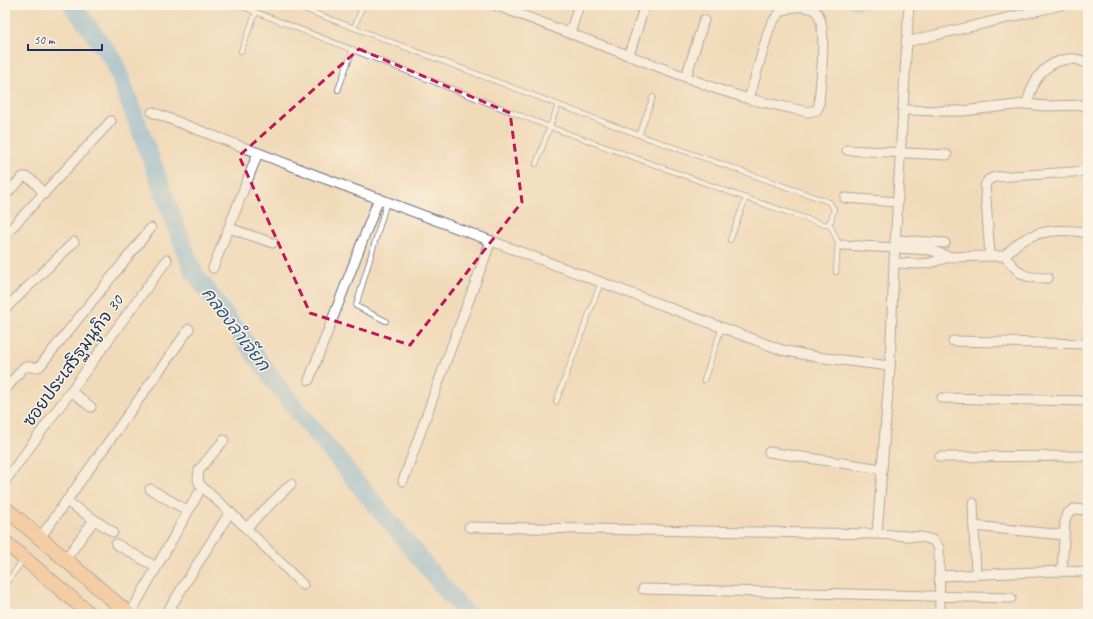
<svg xmlns="http://www.w3.org/2000/svg" width="1093" height="619" font-family="Caveat,'Playpen Sans Thai',sans-serif">
	<style>
		.lines { fill: none; stroke-linecap: round; stroke-linejoin: round }
		.canal { stroke: #6eb4e5; stroke-width: 10 }
		.river { stroke: #6eb4e5; stroke-width: 18 }
		.lane-casing { stroke: #666b7e; stroke-width: 6 }
		.street-casing { stroke: #666b7e; stroke-width: 11 }
		.primary-casing { stroke: #666b7e; stroke-width: 16 }
		.lane { stroke: #fff; stroke-width: 4.5 }
		.street { stroke: #fff; stroke-width: 9 }
		.primary { stroke: #fabc8b; stroke-width: 14 }
		.marked { fill: none; stroke: #c2185b; stroke-width: 3; stroke-dasharray: 8 5; stroke-linejoin: round }
		.labels { text-anchor: middle; dominant-baseline: central; stroke-width: 3; stroke-linejoin: round; paint-order: stroke }
		.street-label { font-size: 17px; fill: #1b2f5e; stroke: #fcf5e5 }
		.water-label { font-size: 18px; font-style: italic; fill: #345786; stroke: #fcf5e5 }
	</style>
	<rect width="100%" height="100%" fill="#fcf5e5"/>
	<filter id="ink" filterUnits="userSpaceOnUse"><feTurbulence type="fractalNoise" baseFrequency=".025" numOctaves="2"/><feDisplacementMap in="SourceGraphic" scale="8" xChannelSelector="R" yChannelSelector="G"/><feConvolveMatrix kernelMatrix="1 2 1 2 8 2 1 2 1" color-interpolation-filters="sRGB"/></filter>
	<filter id="wash" filterUnits="userSpaceOnUse"><feTurbulence type="fractalNoise" baseFrequency=".012" numOctaves="4" result="noise"/><feDisplacementMap in="SourceGraphic" scale="16" xChannelSelector="R" yChannelSelector="G"/><feGaussianBlur stdDeviation="0.9" result="paint"/><feColorMatrix in="noise" values="0 0 0 0 0 0 0 0 0 0 0 0 0 0 0 0 0 1.4 0 .05"/><feComposite in="paint" operator="in"/></filter>
	<g filter="url(#wash)">
		<rect width="100%" height="100%" fill="#f1daba"/>
		<g class="lines">
			<path class="canal" d="M856 5H858"/>
			<path class="river" d="M72 5 114 61 193 271 288 399 466 614"/>
		</g>
	</g>
	<g filter="url(#ink)">
		<g class="lines">
			<g class="lane-casing">
				<g id="lane">
					<path d="M238 5 550 127 746 198 825 225 831 221 834 209 829 202 639 135 293 5"/>
					<path d="M354 28 363 5"/>
					<path d="M241 51 256 12"/>
					<path d="M338 90 353 49"/>
					<path d="M639 135 653 97"/>
					<path d="M536 164 558 105"/>
					<path d="M829 223 838 242 836 272"/>
					<path d="M730 240 746 198"/>
					<path d="M386 321 356 306 387 201"/>
					<path d="M704 380 722 327"/>
					<path d="M556 402 601 282"/>
					<path d="M5 585 23 560"/>
				</g>
			</g>
			<g class="street-casing">
				<g id="street">
					<path d="M495 5 720 90 749 99 808 112 817 110 819 105C820 85 827 33 819 16 818 13 816 11 813 9 803 5 789 6 780 13 775 17 772 23 769 29L749 99"/>
					<path d="M570 33 579 5"/>
					<path d="M906 42 1061 5"/>
					<path d="M629 55 645 5"/>
					<path d="M686 77 704 20"/>
					<path d="M1026 104C1030 95 1032 85 1038 77 1048 62 1073 52 1088 65"/>
					<path d="M903 110 945 111H962L1026 104 1045 106 1085 105"/>
					<path d="M152 112 318 176 782 350 817 357 890 366"/>
					<path d="M847 150 947 155"/>
					<path d="M5 195 23 177C32 176 38 187 44 194"/>
					<path d="M845 198 897 202"/>
					<path d="M229 228 273 243"/>
					<path d="M5 235 111 121"/>
					<path d="M895 240 945 243"/>
					<path d="M842 245 931 250 949 257"/>
					<path d="M1004 256C1009 252 1014 246 1020 242 1040 229 1066 229 1088 233"/>
					<path d="M894 263 920 264 930 263 949 257 990 256"/>
					<path d="M213 268 258 153"/>
					<path d="M1048 278C1021 278 1021 275 1004 256H990L985 186C987 180 989 179 995 177L1088 171"/>
					<path d="M5 309 74 242"/>
					<path d="M953 341 1088 344"/>
					<path d="M309 380 379 198"/>
					<path d="M5 390 23 368C28 364 34 370 40 366L151 228"/>
					<path d="M71 391 91 407"/>
					<path d="M942 398 1088 401"/>
					<path d="M224 440 199 470 198 479 200 485 230 512 303 585"/>
					<path d="M769 452 882 469"/>
					<path d="M940 457 1088 456"/>
					<path d="M5 481 167 260"/>
					<path d="M403 481 445 364 491 241"/>
					<path d="M150 489 188 511"/>
					<path d="M66 501 113 532"/>
					<path d="M973 503 976 575"/>
					<path d="M974 526 1064 535"/>
					<path d="M469 527 877 534 921 537 933 540 939 548 940 614"/>
					<path d="M246 528 291 484"/>
					<path d="M877 534 890 366 894 263 909 5"/>
					<path d="M40 538 189 329"/>
					<path d="M116 544 156 567"/>
					<path d="M65 560 94 520"/>
					<path d="M1062 571 1065 521 1067 514 1074 509 1088 510"/>
					<path d="M939 576 1062 571 1088 572"/>
					<path d="M643 589 1011 598"/>
					<path d="M130 614 198 494"/>
					<path d="M166 614 230 512"/>
				</g>
			</g>
			<g class="primary-casing">
				<g id="primary">
					<path d="M5 508 129 614"/>
					<path d="M5 542 90 614"/>
				</g>
			</g>
			<use href="#lane" class="lane"/>
			<use href="#street" class="street"/>
			<use href="#primary" class="primary"/>
		</g>
	</g>
	<path d="M0 0H1093V619H0ZM359 49 510 113 522 202 410 345 310 313 239 156Z" fill="#f1daba" fill-opacity=".55" fill-rule="evenodd"/>
	<path class="marked" d="M359 49 510 113 522 202 410 345 310 313 239 156Z"/>
	<g class="labels">
		<g class="street-label">
			<text transform="translate(73 361) rotate(-54)">ซอยประเสริฐมนูกิจ 30</text>
		</g>
		<g class="water-label">
			<text transform="translate(236 329) rotate(53)">คลองลำเจียก</text>
		</g>
	</g>
	<rect width="1093" height="619" fill="none" stroke="#fcf5e5" stroke-width="20"/>
	<path d="M28 44v6h74v-6" fill="none" stroke="#1b2f5e" stroke-width="2"/>
	<text x="34" y="44" font-size="12" fill="#1b2f5e" stroke="#fcf5e5" stroke-width="3" paint-order="stroke">50 m</text>
</svg>
